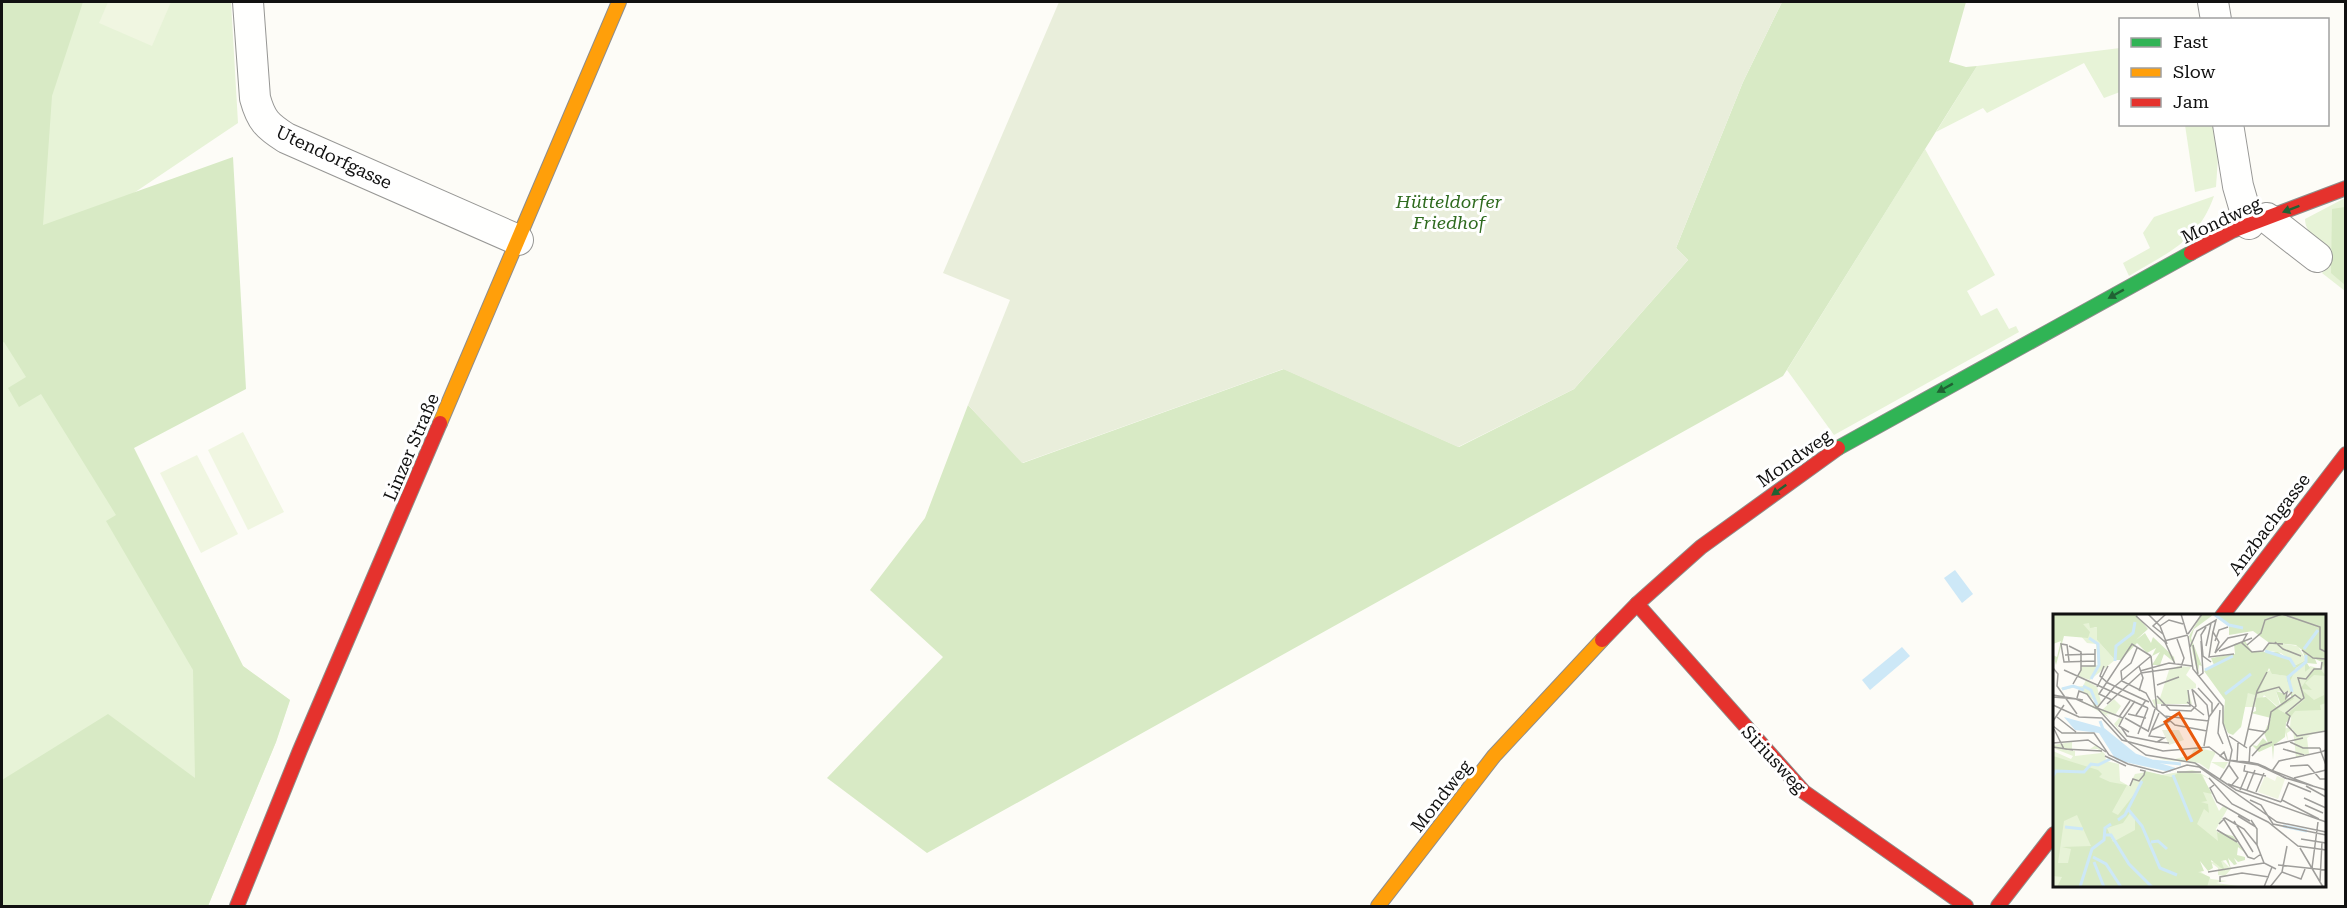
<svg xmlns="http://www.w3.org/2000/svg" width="2347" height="908" font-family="'Roboto Serif',serif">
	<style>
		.green { fill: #e7f3d7 }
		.forest { fill: #d8eac5 }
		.cemetery { fill: #e9eedb }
		.pitch { fill: #f0f6e1 }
		.water { fill: #cde8f7 }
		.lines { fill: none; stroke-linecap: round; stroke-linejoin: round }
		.street-casing { stroke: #979795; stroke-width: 32 }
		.fast-casing { stroke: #8e8d8b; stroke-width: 16 }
		.slow-casing { stroke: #8e8d8b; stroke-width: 16 }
		.jam-casing { stroke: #8e8d8b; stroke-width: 16 }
		.street { stroke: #fffffe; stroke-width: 30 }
		.fast { stroke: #30b455; stroke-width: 14 }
		.slow { stroke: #ff9f0a; stroke-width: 14 }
		.jam { stroke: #e5322d; stroke-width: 14 }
		.oneway { fill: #206233 }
		.labels { text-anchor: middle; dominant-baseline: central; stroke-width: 6; stroke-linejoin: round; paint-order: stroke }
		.street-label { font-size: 18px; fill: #111; stroke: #fff }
		.park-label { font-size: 18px; font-style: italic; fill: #2f6b1f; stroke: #fff }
		.inset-river { fill: none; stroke: #cde8f7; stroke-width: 3 }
		.inset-road { fill: none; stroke: #9f9e9b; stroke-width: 1.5 }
		.view { fill: #e8590c; fill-opacity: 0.15; stroke: #e8590c; stroke-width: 3 }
		.inset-edge { fill: none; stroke: #111; stroke-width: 3 }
	</style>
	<rect width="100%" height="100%" fill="#fdfcf7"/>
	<g class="green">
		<path d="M2 2H231L238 123 37 258 243 666 290 700 276 742 208 906H2Z"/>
		<path d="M2120 48V92L2104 98 2084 63 1987 113 1983 108 1936 132 1977 66Z"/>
		<path d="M2185 125H2215L2218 157 2216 187 2195 192Z"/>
		<path d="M1925 149 1995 275 1967 291 1981 316 1997 308 2009 329 2016 326 2019 332 1834 435 1787 370Z"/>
		<path d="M2214 196C2198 242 2168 252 2129 276L2123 263 2150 248 2143 233 2154 217Z"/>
		<path d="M2345 198V291L2322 273 2337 255C2325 245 2305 236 2305 219Z"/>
	</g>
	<g class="forest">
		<path d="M2 2H83L52 96 43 225 233 157 246 389 134 448 243 666 290 700 276 742 208 906H2V780L108 714 195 778 193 670 106 521 116 515 41 394 19 407 8 388 26 377 4 342 2 343Z"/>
		<path d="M1782 2H1966L1949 62 1966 67 1977 66 1783 376 927 853 827 778 943 657 870 590 925 518 968 405 1023 463 1284 369 1459 447 1574 389 1688 260 1676 248 1743 82Z"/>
		<path d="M2345 207V285L2331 273 2332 209Z"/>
	</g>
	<path class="cemetery" d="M1059 2H1782L1743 82 1676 248 1688 260 1574 389 1458 447 1283 369 1022 463 968 405 1010 300 943 273Z"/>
	<g class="pitch">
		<path d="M108 2H171L152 46 99 23Z"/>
		<path d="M243 432 284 512 248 530 208 450Z"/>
		<path d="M197 455 238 534 201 553 160 473Z"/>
	</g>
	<g class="water">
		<path d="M1955 570 1973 594 1962 603 1944 578Z"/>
		<path d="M1902 647 1910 656 1870 690 1862 680Z"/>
	</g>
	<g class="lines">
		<g class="street-casing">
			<g id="street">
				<path d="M248 2 255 98C261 120 267 126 286 138L518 240"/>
				<path d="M2213 2 2216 20"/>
				<path d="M2228 124 2238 186 2249 224"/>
				<path d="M2267 218 2317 257"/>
			</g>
		</g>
		<g class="fast-casing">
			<path id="fast" d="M1838 448 2191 253"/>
		</g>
		<g class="slow-casing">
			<g id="slow">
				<path d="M440 423 619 2"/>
				<path d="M1378 906 1494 756 1602 640"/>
			</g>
		</g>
		<g class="jam-casing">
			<g id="jam">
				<path d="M2191 253 2232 231 2346 188"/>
				<path d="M1637 604 1804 792 1966 906"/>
				<path d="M2222 616 2346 454"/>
				<path d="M1602 640 1637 604 1701 547 1838 448"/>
				<path d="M237 906 300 750 440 423"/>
				<path d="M1998 906 2054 834"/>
			</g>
		</g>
		<use href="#street" class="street"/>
		<use href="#fast" class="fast"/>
		<use href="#slow" class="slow"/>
		<use href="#jam" class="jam"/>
	</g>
	<defs><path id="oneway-solid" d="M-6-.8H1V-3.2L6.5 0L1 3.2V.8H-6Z" transform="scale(1.5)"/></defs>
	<g class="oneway">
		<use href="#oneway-solid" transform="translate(2291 209) rotate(159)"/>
		<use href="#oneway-solid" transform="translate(2116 294) rotate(151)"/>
		<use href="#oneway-solid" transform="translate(1945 388) rotate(151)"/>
		<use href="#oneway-solid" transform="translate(1779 490) rotate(144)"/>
	</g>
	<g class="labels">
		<g class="street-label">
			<text transform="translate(334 157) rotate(25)">Utendorfgasse</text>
			<text transform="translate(2221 220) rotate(-25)">Mondweg</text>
			<text transform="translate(411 447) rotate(-67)">Linzer Straße</text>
			<text transform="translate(1794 458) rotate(-35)">Mondweg</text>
			<text transform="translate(2269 524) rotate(-53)">Anzbachgasse</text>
			<text transform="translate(1774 759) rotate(47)">Siriusweg</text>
			<text transform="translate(1441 796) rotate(-52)">Mondweg</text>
		</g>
		<g class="park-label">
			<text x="1449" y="201">Hütteldorfer<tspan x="1449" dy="21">Friedhof</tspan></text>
		</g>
	</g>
	<g transform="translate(2053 614)">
		<rect width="273" height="273" fill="#fdfcf7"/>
		<path d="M65 0 40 14 44 13V26L62 46 37 66 25 62 29 53 45 51 43 30 34 29 26 20 34 23 36 18 28 9ZM217 28 245 32 253 46 243 51 228 39 212 36ZM273 48V116L251 123 257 122 254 124 256 140 236 145 243 143 240 115 234 119 235 127 232 118 225 120 226 116 237 113 238 102 225 95 241 85 236 62 252 49V58L257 52 268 55ZM125 52 138 53 133 61 143 70V74L135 76 139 90H103V95L99 86 107 84 116 56ZM206 52 215 57 219 55V60L235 62 238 79 223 77 227 91 224 92 211 81 204 93H191L188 113 186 114 191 89ZM33 66 44 73 48 88 44 93 49 96 61 85 68 92 62 101 53 100 61 110 66 104 70 105 64 112 73 124 55 103 27 86 40 92 42 87 23 73 11 76 7 74 30 72ZM19 128V135L14 136 22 137V142L48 139 45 135H37L43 131 52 140 53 147 66 150 67 167 76 172 82 160 94 158 108 161 139 156 146 158 158 166 150 162 166 197 170 192 175 194 163 215 166 221 173 222 151 245 143 248 148 258 158 265 174 267 163 269 185 272 0 273V137L18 145 20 142 0 134V131ZM142 133 163 138 158 148H175L171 155 158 148 156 156 146 149 112 146 102 143 118 146 138 141ZM160 236H168L173 243 169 246 178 255 172 262 165 261V254L157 248H164L156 242Z" fill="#e7f3d7"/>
		<path d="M0 0H86L84 2 95 15 83 26 92 19 98 29 100 23 121 43 122 49 111 40 107 51H99L107 38 99 42 103 34 94 39 84 29 68 46H62L44 26V13L37 14 36 9 30 10 37 18 35 24 11 22 3 51 0 41 4 43 8 27 0 30ZM143 0H273V49L268 56 273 62 261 61 252 69 259 76 248 75 261 86 271 81 270 73 273 89 267 91 268 96 242 97 233 109 232 123 221 131 220 146 219 132 206 138 199 131 204 132 210 124 215 129 211 119 218 104 198 99 203 97 202 81 195 79 188 113 180 121 175 119 170 109 172 86 151 57 161 51 158 44 182 40 181 30 192 27 199 38H225L243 51 253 46 249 36 243 31 215 28 200 17 176 21V12L160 1 141 15 138 24 149 52 146 51 145 61 136 22 148 2ZM262 45 269 48 268 55H261L248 74 252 85 234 100 225 95 241 85 237 70 238 83 233 85V80L223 77 228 91 224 93 213 83 203 84 216 54 219 60 234 62V67L236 70 243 54 252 49V58L257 54 254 49 264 50ZM0 142 45 156 49 160 46 163 57 168 74 171 59 198 65 201 87 173 92 157 118 163 127 158 148 160 159 180 150 178 154 187 148 188 155 190 156 199 151 195 144 210 165 227 164 218 180 222 191 238 185 233 184 241 192 243V246L185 248 181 244 184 250 181 251 175 244 178 255 173 246 168 247 172 257 158 246 160 254 155 257 147 247 151 257 145 258 157 263 154 273H4L9 263 0 262ZM77 199 82 202V216L60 228 54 214 70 209ZM24 201 38 232 9 233 18 235 15 249H5L11 207Z" fill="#d8eac5" fill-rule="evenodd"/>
		<path d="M109 116H126L131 126 116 131Z" fill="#e9eedb"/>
		<path d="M212 162 222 167 224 162 232 165 225 185 205 178Z" fill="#f0f6e1"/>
		<path d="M11 103 47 113 84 142 123 154 117 158 63 146 46 119 22 116Z" fill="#cde8f7"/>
		<path class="inset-river" d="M161 0 176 11 190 14M36 24 45 30 46 51 38 65M251 35 265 16M212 37 237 45 242 53M62 47 63 32 80 19 82 8M152 56 180 42M30 72 38 76 44 91M9 75 20 72 31 76M239 78 235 63 253 48V41M172 80 198 60M47 107 50 115 82 141 99 147 128 150M120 161 139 208M0 162 3 157 31 158 38 150 45 151 57 145M74 194 89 212 107 254 124 261M65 206 72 201 89 167M230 212 254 217M12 213 30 215M53 221H58L76 250 99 273M98 228 105 227 114 235M40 243 53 250 68 273M41 248 51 273M27 273 39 235 51 226 52 214 58 210"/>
		<path class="inset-road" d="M95 0 107 12 114 30M128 0 134 20M83 2 112 28 122 50M107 12 116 6 130 10M153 13 148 21 150 42 158 48M160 17 156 43 181 40M110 20 100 12 113 0M135 20 149 0M135 22 140 55 170 92V109L179 136 176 151 167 165M124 25 131 44 128 53M111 27 135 21M162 27 166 16 175 13M222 28 230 35 248 42M140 31 145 60M194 31 208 19 212 6 229 0 267 13V35L273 38M16 32 28 38V56L20 70M153 32 158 9M137 33 144 17 163 6 160 18 166 28 162 39 175 24 194 20 189 29 199 38 210 37 216 29 230 30M249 36 260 44 273 45M166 37 199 24M12 41 42 40M98 42 104 96M16 47 14 31 8 30 11 48 42 47M269 48 268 55H261L253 65 245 64 251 84 233 99 237 102 234 111 244 122 273 117M28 52H42V35M51 52 47 62 55 69 96 88M86 52 90 64 86 77M0 54 5 60 4 72 24 100M11 56 95 94M87 57 116 49 139 52M88 59 129 53M146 62 150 59 148 27M69 67 93 79 100 92 122 111 154 117M69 67 68 57 78 49 84 34M104 71 126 63M44 73 55 52M145 74 159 89V99M140 76 154 91 156 104M204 79 226 73 231 80 234 78 233 84 239 78M0 81 30 86M104 82 117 96 138 97 143 92 139 75M0 83 23 85 45 95 75 128 93 141 142 149 183 176 273 208M24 84 26 77 34 80 44 94 70 104M59 86 46 80 79 30 98 42M134 88 151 101M54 90 88 59M0 91 26 103 49 104 69 126 110 137 156 133 173 146 205 151 260 172M108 91 137 92 135 76M44 94 61 73 98 42M167 96 165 119 170 130M106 99 96 122 111 124 104 128 116 129M75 100 93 104M83 101 93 86M111 102 156 107M4 103 23 118M66 103 77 87M70 104 82 87M70 104 66 112 76 118M72 104 95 117M0 107 11 91M0 112 9 119H41L56 141 75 150 110 159 134 151 146 153 224 208 273 218M68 113 74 122 104 128M1 115 11 135 49 137M195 115 213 118M99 116 117 107M95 118 102 95M85 120 95 94M176 122 194 134M237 128 250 134H267M0 129 35 126 53 138M221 131 250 124M151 132 156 103 166 89M0 133 20 136M191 133 204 77 214 58M230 135 251 141M273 136 268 138 273 151M171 138 174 146 195 148 205 150 212 153 232 164 253 170 273 176 233 164 205 151 173 146 167 142ZM52 142 73 152M199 142 208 132 219 128M184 148 185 129M196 150 197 133 215 115 218 98 242 81 249 86M176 151 185 164 178 172M192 151 191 157 213 162M255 151 267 165H273M237 152 255 151M219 157 226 147 268 138 267 134M124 158H148M156 164 179 190 215 208 245 232 273 236M241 164 273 156M236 169 258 178M175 170 228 188M161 171 157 174 164 188 197 207M77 172 80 165 86 167 91 161 92 157 87 156M253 172 273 183M187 176 195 157M194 176 202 156M203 178 211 159M251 184 273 194M197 186 208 191 220 210 273 221M229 186 266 205M228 188 236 168M252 191 270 199M185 202 203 213M170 204 195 243 201 245 208 240M198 206 204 215V231M181 207 200 238M166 210 172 204 191 215 204 231 211 249 223 255M164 216 184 228M248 225 273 229M247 234 270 273M225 251 273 256M259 254 265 208M155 258 211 249M229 258 248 265 252 255M267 267 269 228M167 268V263L189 259 216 263M211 273 219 253M217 273 229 258 234 232"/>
		<path class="view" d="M126 99 148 136 134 145 112 108Z"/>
		<rect width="273" height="273" class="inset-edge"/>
	</g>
	<rect width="2347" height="908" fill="none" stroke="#111111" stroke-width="6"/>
	<rect x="2119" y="18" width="210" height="108" fill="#ffffff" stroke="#a0a0a0" stroke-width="1.5"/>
	<rect x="2131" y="38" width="30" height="9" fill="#30b455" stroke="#a0a0a0" stroke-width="1.5"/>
	<text x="2173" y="48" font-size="18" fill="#111111">Fast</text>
	<rect x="2131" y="68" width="30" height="9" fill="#ff9f0a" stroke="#a0a0a0" stroke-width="1.5"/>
	<text x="2173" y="78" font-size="18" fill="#111111">Slow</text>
	<rect x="2131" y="98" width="30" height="9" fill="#e5322d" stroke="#a0a0a0" stroke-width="1.5"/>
	<text x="2173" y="108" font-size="18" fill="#111111">Jam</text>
</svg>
